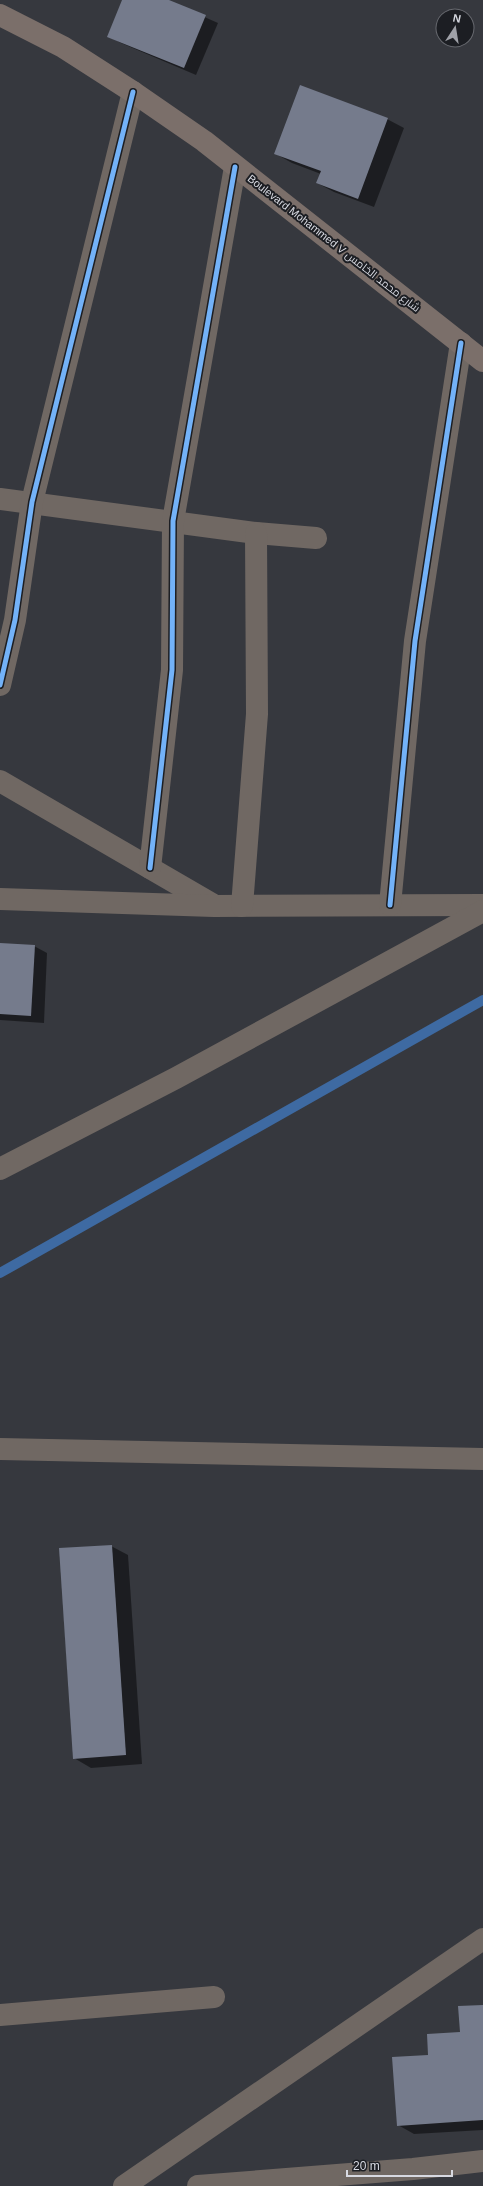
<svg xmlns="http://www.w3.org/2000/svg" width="483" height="2186" font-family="Arial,Cairo,sans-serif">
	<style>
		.shadow { fill: #0007 }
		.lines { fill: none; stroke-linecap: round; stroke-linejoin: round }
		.stream { stroke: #3e6aa2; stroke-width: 10 }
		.building { fill: #757b8c }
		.minor { stroke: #706863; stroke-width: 22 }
		.major { stroke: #7b6f6a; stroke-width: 22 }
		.cycleway-casing { stroke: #1c1e23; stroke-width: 8 }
		.cycleway { stroke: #73b2f8; stroke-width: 5 }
		.labels { text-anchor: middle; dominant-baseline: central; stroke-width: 4; stroke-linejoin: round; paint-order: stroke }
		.street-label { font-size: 11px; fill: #d7d9e1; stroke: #1c1e23 }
	</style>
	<rect width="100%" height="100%" fill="#36383e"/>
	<g class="shadow">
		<path d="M123 0H166L218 23 196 75 121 43 108 36Z"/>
		<path d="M387 119 404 128 374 207 334 192 317 183 321 174 292 163 276 154Z"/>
		<path d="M0 944 34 946 47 953 44 1023 0 1020Z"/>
		<path d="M111 1546 128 1555 142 1764 91 1768 74 1758Z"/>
		<path d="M483 2006V2130L414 2134 398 2125 429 2056 461 2033Z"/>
	</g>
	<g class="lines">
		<path class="stream" d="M0 1273 483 1000"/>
	</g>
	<g class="building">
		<path d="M122 0H169L206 15 184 68 107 37Z"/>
		<path d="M300 85 388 118 358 199 316 183 321 171 274 154Z"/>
		<path d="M0 943 35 945 31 1016 0 1014Z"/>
		<path d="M112 1545 126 1755 73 1759 59 1548Z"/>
		<path d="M483 2005V2120L397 2126 392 2057 428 2055 427 2034 460 2032 458 2006Z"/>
	</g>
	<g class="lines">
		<g class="minor">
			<path d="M0 499 256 533 316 538"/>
			<path d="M0 685 15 620 32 502 133 92"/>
			<path d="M0 781 212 904"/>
			<path d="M150 868 172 670 173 521 235 167"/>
			<path d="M0 899 214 906 483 905"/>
			<path d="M390 905 415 641 461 343"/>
			<path d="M242 906 257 714 256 533"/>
			<path d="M0 1169 176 1078 483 911"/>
			<path d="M0 1449 483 1459"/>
			<path d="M0 2015 214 1997"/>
			<path d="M124 2186 483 1939"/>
			<path d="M198 2186 413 2169 483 2161"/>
		</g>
		<path class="major" d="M0 15 63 47 133 92 204 141 483 361"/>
		<g class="cycleway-casing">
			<g id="cycleway">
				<path d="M0 685 15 620 32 502 133 92"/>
				<path d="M150 868 172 670 173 521 235 167"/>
				<path d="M390 905 415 641 461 343"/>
			</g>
		</g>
		<use href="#cycleway" class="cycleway"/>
	</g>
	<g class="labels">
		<g class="street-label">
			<text transform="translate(334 243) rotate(38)">Boulevard Mohammed V شارع محمد الخامس</text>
		</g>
	</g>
	<g transform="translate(455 28) rotate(12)"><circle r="19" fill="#1c1e23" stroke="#67696f"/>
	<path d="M0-3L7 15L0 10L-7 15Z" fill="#9fa1a8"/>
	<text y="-6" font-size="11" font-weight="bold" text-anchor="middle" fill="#d7d9e1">N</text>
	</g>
	<path d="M347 2170v6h105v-6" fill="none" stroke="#d7d9e1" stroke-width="2"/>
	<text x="353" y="2170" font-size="12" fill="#d7d9e1" stroke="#1c1e23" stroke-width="3" paint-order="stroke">20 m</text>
</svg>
